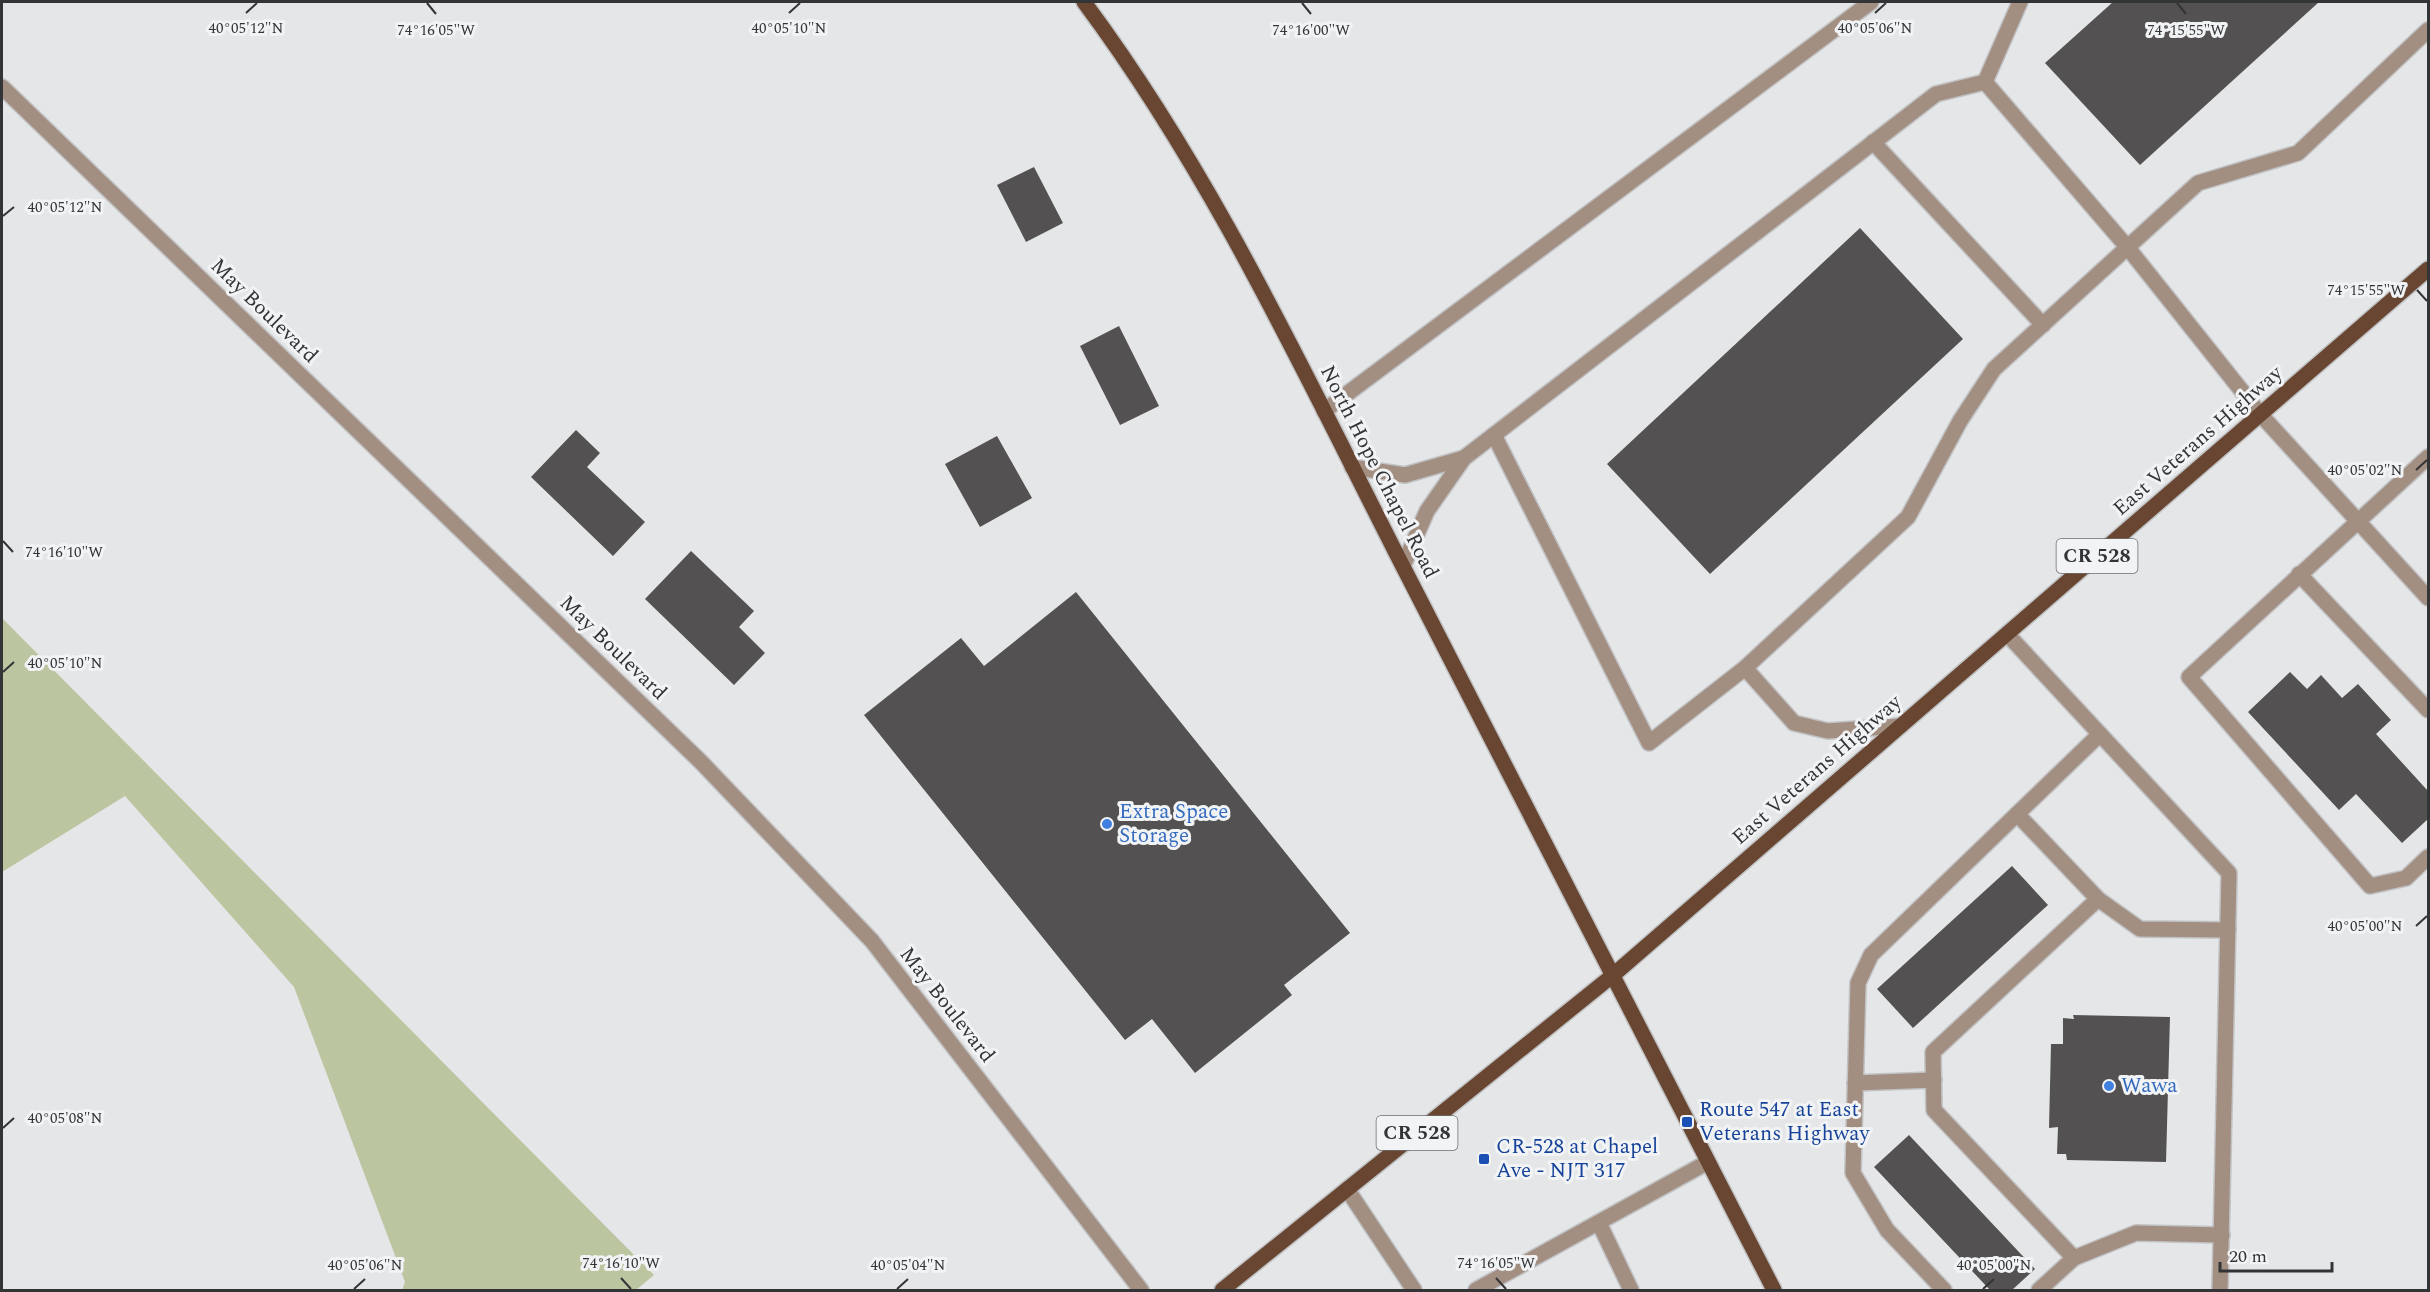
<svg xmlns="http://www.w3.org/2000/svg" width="2430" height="1292" font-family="Spectral,serif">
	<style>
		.green { fill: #bbc6a1 }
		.building { fill: #545152 }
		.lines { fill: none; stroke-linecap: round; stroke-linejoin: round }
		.minor-casing { stroke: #c1c2c4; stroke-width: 18 }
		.major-casing { stroke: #c1c2c4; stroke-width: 18 }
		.minor { stroke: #a38e82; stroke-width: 15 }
		.major { stroke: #694632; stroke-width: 15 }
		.ticks { fill: none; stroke: #333435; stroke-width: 2 }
		.shop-dot { fill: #3f7fe0; stroke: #f1f3f5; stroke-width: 2 }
		.transit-dot { fill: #1a4fb4; stroke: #f1f3f5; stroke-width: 2 }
		.labels { text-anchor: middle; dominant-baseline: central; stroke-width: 6; stroke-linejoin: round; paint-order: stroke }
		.shield { fill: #f1f3f5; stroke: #6c6d6f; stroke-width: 1.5 }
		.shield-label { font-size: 20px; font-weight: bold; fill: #333435 }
		.street-label { font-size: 21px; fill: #333435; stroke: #f1f3f5 }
		.shop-label { font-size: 21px; fill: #366cbe; stroke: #f1f3f5; text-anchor: start }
		.transit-label { font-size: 21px; fill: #164399; stroke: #f1f3f5; text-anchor: start }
		.ticks-label { font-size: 15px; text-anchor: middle; fill: #333435; stroke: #f1f3f5; stroke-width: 6; stroke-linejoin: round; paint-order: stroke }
	</style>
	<rect width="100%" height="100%" fill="#e4e6e8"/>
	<path class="green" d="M2 618 654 1275 636 1290H402L405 1282 294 987 125 796 2 872Z"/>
	<g class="building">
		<path d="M2113 2H2319L2140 165 2045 63Z"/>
		<path d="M1034 167 1063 223 1026 242 997 185Z"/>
		<path d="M1860 228 1963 339 1710 574 1607 464Z"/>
		<path d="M1119 326 1159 406 1120 425 1080 346Z"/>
		<path d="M576 430 600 453 587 467 645 522 613 556 531 477Z"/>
		<path d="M997 436 1032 498 980 527 945 464Z"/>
		<path d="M691 551 754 611 739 627 765 653 734 685 645 599Z"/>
		<path d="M1076 592 1350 933 1284 985 1292 995 1195 1073 1152 1019 1125 1040 864 715 961 638 984 666Z"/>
		<path d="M2290 672 2307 689 2321 675 2342 698 2358 684 2391 720 2376 734 2428 791V819L2402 843 2356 794 2339 810 2248 712Z"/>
		<path d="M2012 866 2048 905 1913 1028 1877 989Z"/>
		<path d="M2073 1015 2170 1017 2166 1162 2067 1160 2066 1154H2057L2058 1127 2049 1128 2051 1044H2063V1018L2074 1019Z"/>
		<path d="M1909 1135 2035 1269 2012 1290H1990L1874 1167Z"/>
	</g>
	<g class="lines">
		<g class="minor-casing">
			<g id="minor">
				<path d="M1985 82 2128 248 2261 415 2428 598"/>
				<path d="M1985 82 2020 2"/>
				<path d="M2 87 702 763 872 941 1141 1290"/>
				<path d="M1873 142 2043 325"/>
				<path d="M1324 411 1871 2"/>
				<path d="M1494 435 1649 743 1745 668 1908 517 1960 421 1994 369 2198 183 2298 153 2428 30"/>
				<path d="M2428 457 2189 677 2370 886 2406 878 2428 857"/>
				<path d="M1352 467 1405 475 1464 458"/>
				<path d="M1403 566 1427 511 1464 458 1936 94 1985 82"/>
				<path d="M2299 574 2428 710"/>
				<path d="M2007 634 2229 873 2220 1290"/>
				<path d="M1745 668 1794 723 1828 731 1900 726"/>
				<path d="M2017 814 2098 899 1933 1052 1934 1110 2074 1258 2039 1290"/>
				<path d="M2098 899 2140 929 2228 930"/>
				<path d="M1855 1083 1934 1080"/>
				<path d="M1347 1189 1414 1290"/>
				<path d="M1599 1223 1631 1290"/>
				<path d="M2074 1258 2136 1233 2222 1235"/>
				<path d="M1476 1290 1708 1162"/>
				<path d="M1944 1290 1887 1230 1853 1173 1858 983 1871 955 2100 734"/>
			</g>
		</g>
		<g class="major-casing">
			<g id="major">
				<path d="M1084 2C1210 171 1300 364 1395 551 1521 798 1647 1045 1774 1290"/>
				<path d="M1222 1290 1612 976 2428 269"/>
			</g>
		</g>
		<use href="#minor" class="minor"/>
		<use href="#major" class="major"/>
	</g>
	<path class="ticks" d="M427 3 436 14M1302 3 1311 14M2177 3 2186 14M246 13 257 3M789 13 800 3M1875 13 1886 3M3 216 14 207M2417 290 2427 301M2416 470 2427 460M3 541 13 552M3 672 14 662M2416 926 2427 916M3 1128 14 1118M621 1278 631 1289M1496 1278 1506 1289M354 1289 365 1279M897 1289 908 1279M1983 1289 1994 1279"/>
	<g class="shop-dot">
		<circle cx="1107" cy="824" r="6"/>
		<circle cx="2109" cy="1086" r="6"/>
	</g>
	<g class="transit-dot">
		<rect x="1681" y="1116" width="12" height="12" rx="3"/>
		<rect x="1478" y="1153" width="12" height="12" rx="3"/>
	</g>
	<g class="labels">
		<g class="shield">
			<rect x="2056.5" y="539" width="81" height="34" rx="4.5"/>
			<rect x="1376.5" y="1116" width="81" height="34" rx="4.5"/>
		</g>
		<g class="shield-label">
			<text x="2097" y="556">CR 528</text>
			<text x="1417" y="1133">CR 528</text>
		</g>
		<g class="street-label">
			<text transform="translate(264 311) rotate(44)">May Boulevard</text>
			<text transform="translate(2198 441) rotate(-41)">East Veterans Highway</text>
			<text transform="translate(1379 472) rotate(63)">North Hope Chapel Road</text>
			<text transform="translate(613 648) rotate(44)">May Boulevard</text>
			<text transform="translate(1817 770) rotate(-41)">East Veterans Highway</text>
			<text transform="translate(947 1005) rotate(52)">May Boulevard</text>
		</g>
		<g class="shop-label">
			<text x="1119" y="812">Extra Space<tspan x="1119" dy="24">Storage</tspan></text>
			<text x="2121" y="1086">Wawa</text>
		</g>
		<g class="transit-label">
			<text x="1699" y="1110">Route 547 at East<tspan x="1699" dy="24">Veterans Highway</tspan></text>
			<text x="1496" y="1147">CR-528 at Chapel<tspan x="1496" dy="24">Ave - NJT 317</tspan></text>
		</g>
	</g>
	<g class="ticks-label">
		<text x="246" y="33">40°05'12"N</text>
		<text x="789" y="33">40°05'10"N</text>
		<text x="1875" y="33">40°05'06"N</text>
		<text x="436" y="35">74°16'05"W</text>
		<text x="1311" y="35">74°16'00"W</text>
		<text x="2186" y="35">74°15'55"W</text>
		<text x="65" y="212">40°05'12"N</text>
		<text x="2366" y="295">74°15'55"W</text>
		<text x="2365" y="475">40°05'02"N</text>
		<text x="64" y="557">74°16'10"W</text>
		<text x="65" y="668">40°05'10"N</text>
		<text x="2365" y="931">40°05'00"N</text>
		<text x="65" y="1123">40°05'08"N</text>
		<text x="621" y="1268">74°16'10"W</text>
		<text x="1496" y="1268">74°16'05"W</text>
		<text x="365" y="1270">40°05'06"N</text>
		<text x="908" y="1270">40°05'04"N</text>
		<text x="1994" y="1270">40°05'00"N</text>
	</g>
	<rect width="2430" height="1292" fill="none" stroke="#333435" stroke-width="6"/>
	<path d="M2220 1262v9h112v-9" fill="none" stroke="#333435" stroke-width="3"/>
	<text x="2229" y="1262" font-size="18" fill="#333435" stroke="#f1f3f5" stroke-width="4.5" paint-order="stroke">20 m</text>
</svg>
